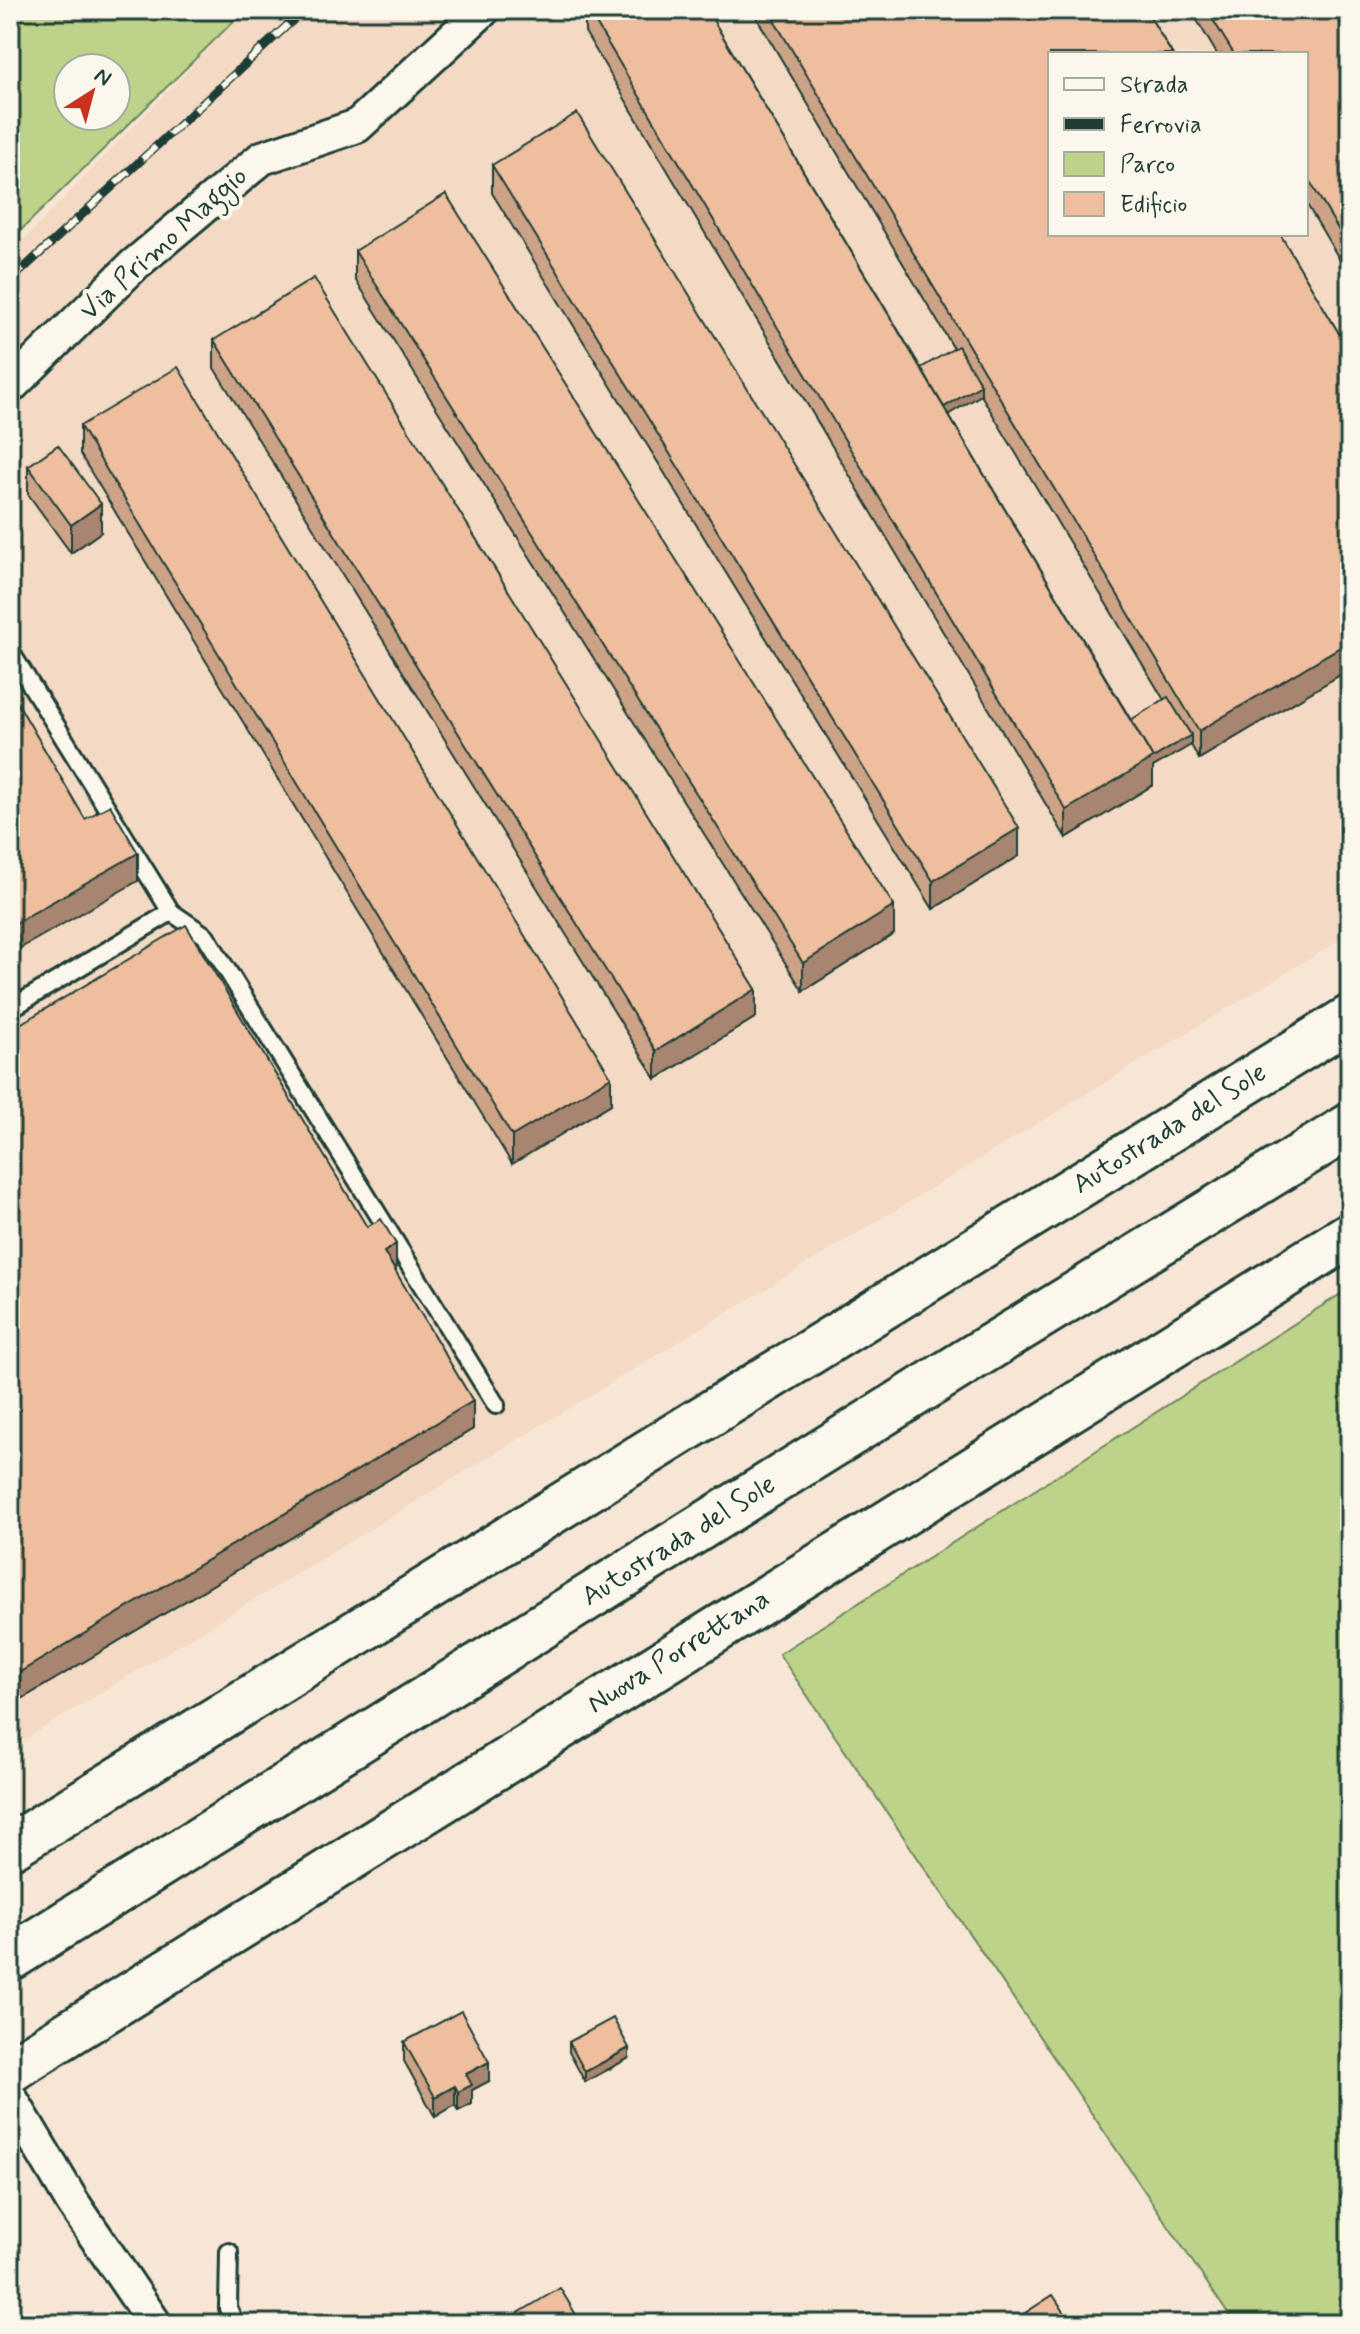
<svg xmlns="http://www.w3.org/2000/svg" width="1360" height="2334" font-family="Mynerve,sans-serif">
	<style>
		.built { fill: #f4dac4; fill-rule: evenodd }
		.green { fill: #bdd38a; stroke: #6e885f; stroke-width: 2; fill-rule: evenodd }
		.lines { fill: none; stroke-linecap: round; stroke-linejoin: round }
		.lane-casing { stroke: #1f3d34; stroke-width: 22 }
		.street-casing { stroke: #1f3d34; stroke-width: 38 }
		.highway-casing { stroke: #1f3d34; stroke-width: 50 }
		.lane { stroke: #fbf7ec; stroke-width: 16 }
		.street { stroke: #fbf7ec; stroke-width: 32 }
		.highway { stroke: #fbf7ec; stroke-width: 44 }
		.rail-casing { stroke: #1f3d34; stroke-width: 9 }
		.rail { stroke: #fbf7ec; stroke-width: 6; stroke-dasharray: 18; stroke-linecap: butt }
		.wall { fill: #cda388; stroke: #1f3d34; stroke-width: 2; fill-rule: evenodd }
		.shaded-wall { fill: #a7856f; stroke: #1f3d34; stroke-width: 2 }
		.building { fill: #eebe9e; stroke: #1f3d34; stroke-width: 2 }
		.labels { text-anchor: middle; dominant-baseline: central; stroke-width: 8; stroke-linejoin: round; paint-order: stroke }
		.street-label { font-size: 28px; fill: #1f3d34; stroke: #fbf7ec }
	</style>
	<rect width="100%" height="100%" fill="#f7e6d5"/>
	<filter id="ink" filterUnits="userSpaceOnUse"><feTurbulence type="fractalNoise" baseFrequency=".0125" numOctaves="2"/><feDisplacementMap in="SourceGraphic" scale="16" xChannelSelector="R" yChannelSelector="G"/><feConvolveMatrix kernelMatrix="1 2 1 2 8 2 1 2 1" color-interpolation-filters="sRGB"/></filter>
	<g filter="url(#ink)">
		<path class="built" d="M246 10H1350V934L10 1748V254ZM1050 54H1306V234H1050Z"/>
		<g class="green">
			<path d="M10 10H245L10 241ZM68 68H116V116H68Z"/>
			<path d="M1350 1288V2324H1235L779 1654Z"/>
		</g>
		<g class="lines">
			<g class="lane-casing">
				<g id="lane">
					<path d="M10 651 171 912 10 1009"/>
					<path d="M171 912 206 936 496 1405"/>
					<path d="M229 2252 228 2308 235 2324"/>
				</g>
			</g>
			<g class="street-casing">
				<g id="street">
					<path d="M10 387 134 265 262 158 357 126 483 10"/>
					<path d="M10 2097 73 2203 155 2324"/>
				</g>
			</g>
			<g class="highway-casing">
				<g id="highway">
					<path d="M10 1847 1350 1018"/>
					<path d="M10 1958 972 1358 1350 1126"/>
					<path d="M10 2070 1350 1235"/>
				</g>
			</g>
			<use href="#lane" class="lane"/>
			<use href="#street" class="street"/>
			<use href="#highway" class="highway"/>
			<g class="rail-casing">
				<path id="rail" d="M10 281 304 10"/>
			</g>
			<use href="#rail" class="rail"/>
		</g>
		<g class="wall">
			<path d="M585 10H707L921 368 954 349 752 10H1146L1350 352V669L1199 759 1191 745 1153 767V785L1066 838 585 32ZM981 395 1164 700 1131 720 948 414Z"/>
			<path d="M1191 10H1333L1350 39V277L1306 203V54H1217Z"/>
			<path d="M492 165 1019 856 933 909 492 193Z"/>
			<path d="M355 251 894 934 803 991 355 279Z"/>
			<path d="M214 340 756 1017 656 1079 214 368Z"/>
			<path d="M80 426 611 1104 512 1164 80 454Z"/>
			<path d="M28 466 101 532 71 553 28 494Z"/>
			<path d="M10 1030 367 1227 396 1272 473 1429 20 1700 10 1684Z"/>
			<path d="M404 2042 489 2081 472 2090V2104L458 2111 455 2105 435 2117 404 2061Z"/>
			<path d="M569 2042 629 2058 585 2082 569 2052Z"/>
		</g>
		<g class="shaded-wall">
			<path d="M981 385V395L936 422V412Z"/>
			<path d="M101 504V532L71 553V525Z"/>
			<path d="M1350 641V669L1199 759V731Z"/>
			<path d="M1191 735V745L1153 767V785L1066 838V810Z"/>
			<path d="M1019 828V856L933 909V881Z"/>
			<path d="M138 853V881L10 954V926Z"/>
			<path d="M894 906V934L803 991V963Z"/>
			<path d="M756 989V1017L656 1079V1051Z"/>
			<path d="M611 1077V1104L512 1164V1136Z"/>
			<path d="M396 1244V1272L384 1252Z"/>
			<path d="M473 1401V1429L20 1700V1672Z"/>
			<path d="M629 2048V2058L585 2082V2072Z"/>
			<path d="M489 2062V2081L472 2090V2104L458 2111V2092L466 2074Z"/>
			<path d="M455 2086V2105L435 2117V2097Z"/>
		</g>
		<g class="building">
			<path d="M588 10H707L1153 758 1066 810Z"/>
			<path d="M768 10H1146L1172 54H1050V234H1280L1350 352V641L1199 731Z"/>
			<path d="M1207 10H1333L1350 39V249L1306 175V54H1234Z"/>
			<path d="M577 113 1019 828 933 881 492 165Z"/>
			<path d="M446 194 894 906 803 963 355 251Z"/>
			<path d="M314 278 756 989 656 1051 214 340Z"/>
			<path d="M958 346 981 385 944 407 921 368Z"/>
			<path d="M178 367 611 1077 512 1136 80 426Z"/>
			<path d="M58 445 101 504 71 525 28 466Z"/>
			<path d="M10 690 85 819 110 805 138 853 10 926Z"/>
			<path d="M1168 697 1191 735 1153 758 1131 720Z"/>
			<path d="M186 925 367 1227 381 1219 396 1244 384 1252 473 1401 20 1672 10 1656V1030Z"/>
			<path d="M461 2011 489 2062 466 2074 472 2085 458 2092 455 2086 435 2097 404 2042Z"/>
			<path d="M613 2018 629 2048 585 2072 569 2042Z"/>
			<path d="M560 2288 581 2323 580 2324H500Z"/>
			<path d="M1053 2295 1072 2324H1008Z"/>
		</g>
	</g>
	<g class="labels">
		<g class="street-label">
			<text transform="translate(164 244) rotate(-42)">Via Primo Maggio</text>
			<text transform="translate(1170 1129) rotate(-32)">Autostrada del Sole</text>
			<text transform="translate(679 1541) rotate(-32)">Autostrada del Sole</text>
			<text transform="translate(679 1652) rotate(-32)">Nuova Porrettana</text>
		</g>
	</g>
	<rect width="1360" height="2334" fill="none" stroke="#fbf7ec" stroke-width="40"/>
	<rect x="20" y="20" width="1320" height="2294" fill="none" stroke="#1f3d34" stroke-width="3" filter="url(#ink)"/>
	<rect x="1048" y="52" width="260" height="184" fill="#fbf7ec" stroke="#a3ada2" stroke-width="2"/>
	<rect x="1064" y="78" width="40" height="12" fill="#fbf7ec" stroke="#a3ada2" stroke-width="2"/>
	<text x="1120" y="92" font-size="24" fill="#1f3d34">Strada</text>
	<rect x="1064" y="118" width="40" height="12" fill="#1f3d34" stroke="#a3ada2" stroke-width="2"/>
	<text x="1120" y="132" font-size="24" fill="#1f3d34">Ferrovia</text>
	<rect x="1064" y="152" width="40" height="24" fill="#bdd38a" stroke="#a3ada2" stroke-width="2"/>
	<text x="1120" y="172" font-size="24" fill="#1f3d34">Parco</text>
	<rect x="1064" y="192" width="40" height="24" fill="#eebe9e" stroke="#a3ada2" stroke-width="2"/>
	<text x="1120" y="212" font-size="24" fill="#1f3d34">Edificio</text>
	<g transform="translate(92 92) rotate(36)"><circle r="38" fill="#fbf7ec" stroke="#a3ada2" stroke-width="2"/>
	<path d="M0-6L14 30L0 20L-14 30Z" fill="#c8321e"/>
	<text y="-12" font-size="22" font-weight="bold" text-anchor="middle" fill="#1f3d34">N</text>
	</g>
</svg>
